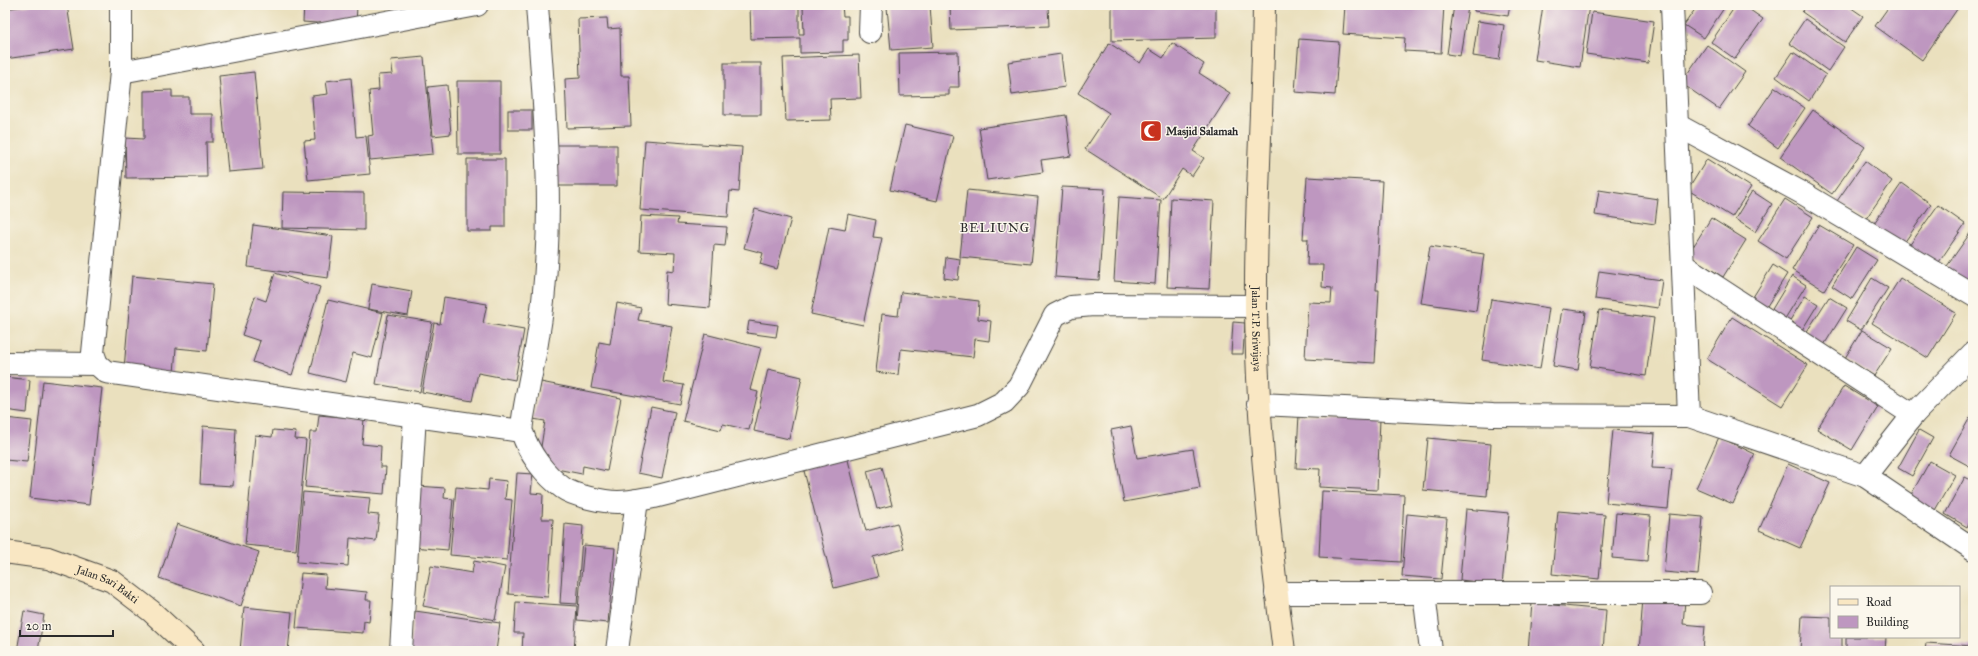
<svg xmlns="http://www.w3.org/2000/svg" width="1978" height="656" font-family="'IM FELL Great Primer',serif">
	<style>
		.building { fill: #be97c0 }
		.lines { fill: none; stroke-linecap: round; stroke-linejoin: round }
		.minor-casing { stroke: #484641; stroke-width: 24 }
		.secondary-casing { stroke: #484641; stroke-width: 24 }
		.minor { stroke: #fff; stroke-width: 22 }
		.secondary { stroke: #f9e7c3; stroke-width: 22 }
		.labels { text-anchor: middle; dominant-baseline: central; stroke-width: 3; stroke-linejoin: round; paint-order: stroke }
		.poi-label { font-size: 11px; font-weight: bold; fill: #2b2b2b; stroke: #fbf7ec; text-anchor: start }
		.street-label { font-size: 11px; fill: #2b2b2b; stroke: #fbf7ec }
		.quarter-label { font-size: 13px; letter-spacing: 1px; fill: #2b2b2b; stroke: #fbf7ec }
	</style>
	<rect width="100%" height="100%" fill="#fbf7ec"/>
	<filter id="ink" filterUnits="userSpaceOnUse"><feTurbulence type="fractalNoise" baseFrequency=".025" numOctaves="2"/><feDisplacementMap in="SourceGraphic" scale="8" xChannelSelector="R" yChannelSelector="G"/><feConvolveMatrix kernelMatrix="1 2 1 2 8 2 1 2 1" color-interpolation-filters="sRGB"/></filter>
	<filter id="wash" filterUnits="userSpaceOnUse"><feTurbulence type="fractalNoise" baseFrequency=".012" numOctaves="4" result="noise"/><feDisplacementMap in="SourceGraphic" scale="16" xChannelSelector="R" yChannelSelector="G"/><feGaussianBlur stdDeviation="0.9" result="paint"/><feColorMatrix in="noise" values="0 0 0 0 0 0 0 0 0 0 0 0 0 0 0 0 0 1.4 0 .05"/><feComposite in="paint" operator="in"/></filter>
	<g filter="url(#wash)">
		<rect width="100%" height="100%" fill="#eae0be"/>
		<g id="blocks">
			<g class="building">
				<path d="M30 5H67L74 49 5 59V9Z"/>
				<path d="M304 5H357L356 26 303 22Z"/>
				<path d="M747 5H799V34H804L803 5H842L843 16H848V40H843V52L800 53V38L751 39 750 7H747Z"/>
				<path d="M910 5H930L933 47 891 50 887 7Z"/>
				<path d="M950 5H1053V6H1048L1049 26 951 30Z"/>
				<path d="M1112 5H1216V38L1112 41Z"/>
				<path d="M1345 5H1444L1441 53 1404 51 1405 38 1343 34Z"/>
				<path d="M1454 5 1468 7 1460 56 1447 54Z"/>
				<path d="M1474 5H1510L1508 16 1474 11Z"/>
				<path d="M1543 5H1589L1580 67 1535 60Z"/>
				<path d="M1698 5H1726L1704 38 1684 25Z"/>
				<path d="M1736 5H1743L1763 19 1735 59 1711 42Z"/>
				<path d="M1808 5H1847L1863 16 1845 42 1802 12Z"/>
				<path d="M1890 5H1960L1922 60 1875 26Z"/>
				<path d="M1592 12 1654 21 1648 63 1586 54Z"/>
				<path d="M607 18 608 29 620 28 621 76H629L631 126 567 128 565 79 580 78 578 19Z"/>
				<path d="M1805 19 1844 47 1828 71 1789 43Z"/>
				<path d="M1478 21 1504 25 1499 60 1473 56Z"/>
				<path d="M1299 39 1339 42 1335 95 1295 92Z"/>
				<path d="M1109 43 1140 63 1149 49 1163 58 1172 43 1204 64 1199 73 1230 93 1193 151 1204 158 1192 176 1182 169 1163 199 1085 149 1109 113 1078 93Z"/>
				<path d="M1707 45 1745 72 1719 109 1681 83Z"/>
				<path d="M958 52 959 87H949V95L900 96 899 53Z"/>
				<path d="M1793 52 1826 75 1809 101 1776 77Z"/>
				<path d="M1061 54 1065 87 1012 95 1008 62Z"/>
				<path d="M859 55 861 98 830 99 831 120 786 121 783 58Z"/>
				<path d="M424 57 433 154 370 160 368 136 373 135 369 91 379 90 378 75 393 74 391 60Z"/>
				<rect x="724" y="63" width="37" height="52"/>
				<path d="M254 72 263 169 228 172 219 76Z"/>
				<path d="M351 78 356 137 366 136 370 174 308 180 304 141 315 140 312 96 328 94 326 81Z"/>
				<path d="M457 81H500V154H458Z"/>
				<path d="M447 85 451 134 433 136 428 87Z"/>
				<path d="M1775 87 1805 108 1778 148 1748 126Z"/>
				<path d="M172 90V97H189V114H213V142H206L207 177 126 178 125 138 144 139V91Z"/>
				<rect x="508" y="110" width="24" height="20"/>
				<path d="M1813 110 1865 147 1832 194 1780 157Z"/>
				<path d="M1066 115 1071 156 1041 160 1043 172 987 180 979 128Z"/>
				<path d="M905 125 953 136 937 201 890 190Z"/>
				<path d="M645 140 742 147 739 192 730 191 728 217 640 210Z"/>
				<path d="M557 145H617V186H556Z"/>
				<path d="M467 159H505V227H492V231H467Z"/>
				<path d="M1707 159 1751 187 1732 217 1688 190Z"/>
				<path d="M1865 161 1892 181 1865 220 1837 201Z"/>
				<path d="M1307 177 1382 181 1376 290H1379L1375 363 1305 359 1308 302 1331 303 1332 288 1322 287 1323 265H1307L1308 239H1303Z"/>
				<path d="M1902 183 1931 204 1902 246 1872 226Z"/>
				<path d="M1062 187 1105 189 1099 280 1055 277Z"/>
				<path d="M967 190 1038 197 1031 264 960 257Z"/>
				<path d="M1599 190 1658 199 1655 224 1595 215Z"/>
				<path d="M1752 191 1772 204 1755 232 1735 219Z"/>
				<path d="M283 192 364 193V230L282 228Z"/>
				<path d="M1119 197 1161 200 1155 284 1114 281Z"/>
				<path d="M1171 198 1214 201 1209 289 1167 287Z"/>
				<path d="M1785 199 1813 217 1786 259 1758 241Z"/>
				<path d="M1938 205 1965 224 1937 265 1909 246Z"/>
				<path d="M755 209 791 219 777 269 760 264 763 253 744 248Z"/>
				<path d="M848 214 876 220 873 237 882 238 863 325 811 314 829 227 845 230Z"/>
				<path d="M641 216 678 218 677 224 727 227 725 246 714 245 710 308 665 304 667 270 674 271 675 253 639 251Z"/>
				<path d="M1711 218 1746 240 1723 277 1688 255Z"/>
				<path d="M253 225 333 236 328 278 248 267Z"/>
				<path d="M1819 225 1853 245 1824 290 1792 270Z"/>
				<path d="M1973 229V289L1945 269Z"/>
				<path d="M1430 246 1484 254 1476 311 1421 303Z"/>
				<path d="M1856 247 1877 260 1852 299 1832 286Z"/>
				<path d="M946 257 960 259 958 280 944 278Z"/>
				<path d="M1773 265 1787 274 1762 314 1748 305Z"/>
				<path d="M1599 271 1662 280 1658 308 1595 299Z"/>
				<path d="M275 273 320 287 292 375 253 362 260 341 242 335 255 297 266 301Z"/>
				<path d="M132 276 213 284 207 351 176 348 174 373 124 369Z"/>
				<path d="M1792 276 1806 285 1781 325 1768 316Z"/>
				<path d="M1872 278 1888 288 1861 330 1846 321Z"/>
				<path d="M1900 278 1956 313 1928 358 1872 323Z"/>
				<path d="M372 284 412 291 408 316 368 309Z"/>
				<path d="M901 292 979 301 978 319 991 321 989 341 975 339 973 357 901 349 898 375 876 372 882 314 898 316Z"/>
				<path d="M1805 296 1818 304 1802 330 1789 322Z"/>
				<path d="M444 297 487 304 483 323 524 330 515 380 478 373 472 401 422 392 434 323 440 324Z"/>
				<path d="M1829 297 1847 308 1824 345 1806 333Z"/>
				<path d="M1491 299 1549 308 1540 369 1482 360Z"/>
				<path d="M328 300 383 313 372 358 353 353 346 382 310 373Z"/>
				<path d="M617 303 641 308 638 320 672 326 663 382 684 385 680 404 591 388 599 342 610 344Z"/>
				<path d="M1562 309 1586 312 1578 370 1553 366Z"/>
				<path d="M1599 310 1654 318 1646 376 1590 367Z"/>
				<path d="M388 315 432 322 420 392 376 384Z"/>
				<path d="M1732 317 1808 365 1782 406 1707 359Z"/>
				<path d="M749 321 778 325 776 337 747 333Z"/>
				<path d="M1233 322 1245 323 1243 354H1231Z"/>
				<path d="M1862 330 1892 348 1874 376 1845 358Z"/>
				<path d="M705 334 761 348 750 390 758 392 749 430 723 424 721 430 683 421Z"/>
				<path d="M768 369 802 377 789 439 754 431Z"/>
				<path d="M5 377 30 380 27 413 5 410Z"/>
				<path d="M43 381 102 388 89 505 30 498Z"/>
				<path d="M541 382 621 398 607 471 583 466 582 474 546 467 548 455 540 453 545 421 533 419Z"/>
				<path d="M1844 386 1878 407 1852 450 1817 429Z"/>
				<path d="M651 407 675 412 662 478 638 473Z"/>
				<path d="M1973 412V468L1949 455Z"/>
				<path d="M319 415 364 419 362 444 381 446 380 467H386L384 494 305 487 310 432H317Z"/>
				<path d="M1299 415 1380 419 1377 490 1319 487 1320 469 1296 468Z"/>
				<path d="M5 418 32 421 27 462 5 460Z"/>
				<path d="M203 426 236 429 233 486 200 484Z"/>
				<path d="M1131 426 1137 458 1193 449 1200 488 1124 502 1111 430Z"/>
				<path d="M273 430 296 432 295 439 306 440 296 550 245 545 255 435 272 437Z"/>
				<path d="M1613 430 1655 434 1652 468 1672 469 1668 509 1606 503Z"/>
				<path d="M1919 430 1933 438 1912 476 1898 468Z"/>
				<path d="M1719 437 1755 454 1733 504 1696 488Z"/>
				<path d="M1428 438 1491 444 1487 496 1423 490Z"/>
				<path d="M847 456 866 531 897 523 904 549 873 557 878 577 834 588 803 467Z"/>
				<path d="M1930 461 1955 475 1934 512 1909 498Z"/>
				<path d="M1788 464 1830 483 1800 548 1759 530Z"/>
				<path d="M882 467 892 505 877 509 867 471Z"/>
				<path d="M517 473 533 474 531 493 543 494 542 519H553L548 597 508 594Z"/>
				<path d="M1965 477 1973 481V515L1967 527 1945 514Z"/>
				<path d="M489 479 507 481 505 499 512 500 507 560 450 555 456 487 488 490Z"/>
				<path d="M418 486 445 488 444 498 453 499 448 550 412 547Z"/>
				<path d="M1322 491 1404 495 1401 562 1319 557Z"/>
				<path d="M303 492 370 498 368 514 379 515 376 541 350 538 348 566 297 562Z"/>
				<path d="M1466 509 1509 513 1502 585 1460 580Z"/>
				<path d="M1558 511 1605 515 1599 579 1552 574Z"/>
				<path d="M1616 513 1651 516 1647 561 1612 558Z"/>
				<path d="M1407 514 1447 518 1441 579 1402 576Z"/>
				<path d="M1669 514 1703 517 1698 575 1664 572Z"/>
				<path d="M177 524 259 552 241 606 159 578Z"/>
				<path d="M565 524 583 526 577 604 560 603Z"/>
				<path d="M584 545 615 548 608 623 577 620Z"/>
				<path d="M474 561 505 567 495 620 423 606 431 566 472 573Z"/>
				<path d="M301 573 326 575 325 588 367 592 366 600H371L369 622 364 621 363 633 296 628Z"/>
				<path d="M1643 598 1685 601 1683 624 1705 626 1703 651H1639Z"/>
				<path d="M516 602 577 606 574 651H522L523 633H514Z"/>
				<path d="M1532 603 1606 610 1603 651H1528Z"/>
				<path d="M244 607 292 612 288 651H240Z"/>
				<path d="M24 611 44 615 38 651H17Z"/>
				<path d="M415 611 500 623 496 651H410Z"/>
				<path d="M1802 616 1831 617V637H1842V651H1800Z"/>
				<path d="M1846 637H1886L1885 651H1846Z"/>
				<path d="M1926 643 1973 646V651H1925Z"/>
			</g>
		</g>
	</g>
	<g filter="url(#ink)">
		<use href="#blocks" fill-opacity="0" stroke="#484641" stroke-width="1"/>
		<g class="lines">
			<g class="minor-casing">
				<g id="minor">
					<path d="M121 5V72L93 353 97 364 106 372 521 431"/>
					<path d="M537 5C545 118 557 230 537 343 535 356 520 425 522 432 529 454 545 475 563 488 574 496 604 502 618 502 630 502 642 499 654 497L978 415 1004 402 1019 386 1055 315 1071 307 1093 305 1256 306"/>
					<path d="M1672 5 1689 416"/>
					<path d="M870 32 871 5"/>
					<path d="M121 72 477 5"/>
					<path d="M1677 125 1804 194 1973 295"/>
					<path d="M1683 265 1913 415"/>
					<path d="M5 363 97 364"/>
					<path d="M1258 404 1493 415 1689 416 1865 476 1973 549"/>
					<path d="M1865 476 1913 415 1973 353"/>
					<path d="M1276 593H1700"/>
					<path d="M1424 593 1431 651"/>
					<path d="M401 651 415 415"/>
					<path d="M617 651 637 500"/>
				</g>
			</g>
			<g class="secondary-casing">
				<g id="secondary">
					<path id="s1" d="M1264 5C1263 106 1255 207 1256 308 1257 422 1269 537 1284 651"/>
					<path id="s2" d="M5 552 48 558 112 581 151 611 194 651"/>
				</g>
			</g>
			<use href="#minor" class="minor"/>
			<use href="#secondary" class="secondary"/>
		</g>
	</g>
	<defs>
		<g id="mosque-square" transform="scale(1.15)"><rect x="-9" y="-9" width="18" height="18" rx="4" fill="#c8321e" stroke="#fbf7ec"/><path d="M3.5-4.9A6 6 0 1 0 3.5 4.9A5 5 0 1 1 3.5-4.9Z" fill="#fff"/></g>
	</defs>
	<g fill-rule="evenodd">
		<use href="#mosque-square" x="1151" y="131"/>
	</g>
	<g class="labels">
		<g class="poi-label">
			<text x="1166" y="131">Masjid Salamah</text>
		</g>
		<g class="street-label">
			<text stroke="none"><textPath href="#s1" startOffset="324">Jalan T.P. Sriwijaya</textPath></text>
			<text stroke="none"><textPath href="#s2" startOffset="109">Jalan Sari Bakti</textPath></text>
		</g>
		<g class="quarter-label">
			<text x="995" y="228">BELIUNG</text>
		</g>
	</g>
	<rect width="1978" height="656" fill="none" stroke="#fbf7ec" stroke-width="20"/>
	<rect x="1830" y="586" width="130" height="52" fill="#fbf7ec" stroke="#a8a59f"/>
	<rect x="1838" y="599" width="20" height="6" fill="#f9e7c3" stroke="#a8a59f"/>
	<text x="1866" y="606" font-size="12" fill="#2b2b2b">Road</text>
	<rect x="1838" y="616" width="20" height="12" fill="#be97c0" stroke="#a8a59f"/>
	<text x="1866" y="626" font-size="12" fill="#2b2b2b">Building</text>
	<path d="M20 630v6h93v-6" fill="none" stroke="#2b2b2b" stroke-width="2"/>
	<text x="26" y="630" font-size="12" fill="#2b2b2b" stroke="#fbf7ec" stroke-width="3" paint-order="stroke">20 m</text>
</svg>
